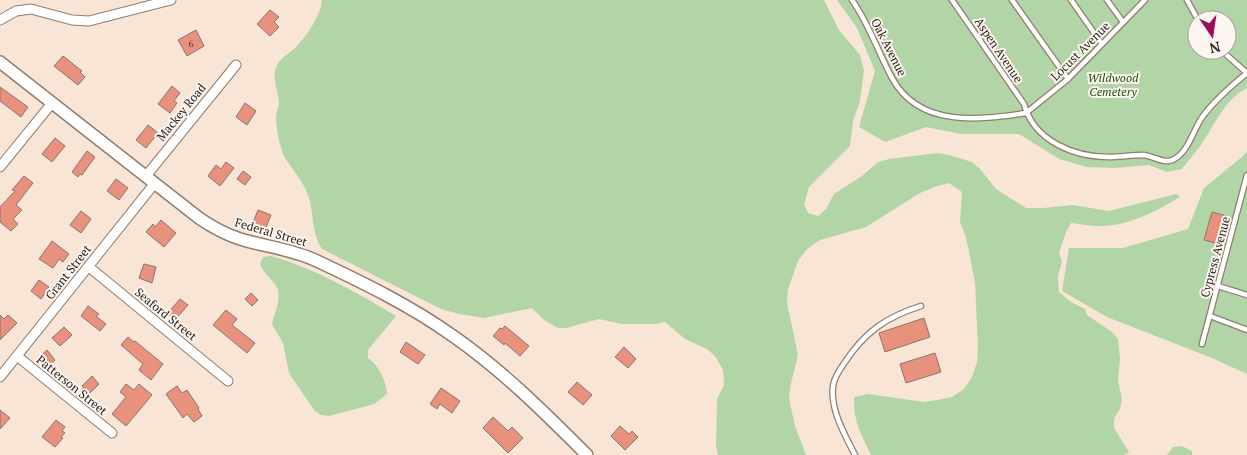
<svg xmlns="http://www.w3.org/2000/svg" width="1247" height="455" font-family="'PT Serif',serif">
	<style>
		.green { fill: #b2d5a8; fill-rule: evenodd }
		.building { fill: #e8917d; stroke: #8b746f }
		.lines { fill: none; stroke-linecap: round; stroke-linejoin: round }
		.lane-casing { stroke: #8f7d6f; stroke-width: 7 }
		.street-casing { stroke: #8f7d6f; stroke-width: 11 }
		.secondary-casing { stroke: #8f7d6f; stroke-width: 14 }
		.lane { stroke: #fff; stroke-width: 4.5 }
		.street { stroke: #fff; stroke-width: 9 }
		.secondary { stroke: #fff; stroke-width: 11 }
		.labels { text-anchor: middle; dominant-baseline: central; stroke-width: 4; stroke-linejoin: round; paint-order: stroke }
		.number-label { font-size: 10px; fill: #5b4036 }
		.street-label { font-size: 12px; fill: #2c251f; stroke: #fdf5ef }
		.park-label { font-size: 12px; font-style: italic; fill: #1d500a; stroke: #fdf5ef }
	</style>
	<rect width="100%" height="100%" fill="#f9e5d6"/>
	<g class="green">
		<path d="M322 0H824L839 30 860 55 864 70 860 101 853 121 850 146 809 187 804 204 808 213 818 216 826 209 834 194 862 176 878 162 889 159 938 153 949 155 972 162 980 169 996 189 1026 208H1043L1073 205 1109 211 1176 194 1180 197C1157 211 1130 225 1103 226 1093 227 1082 224 1071 223L1066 232 1059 253 1062 261 1058 276 1059 292 1071 302 1085 309 1087 315 1112 332 1118 339 1120 359 1118 380 1122 399 1120 409 1114 418V428L1129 452 1124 455H871C861 434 853 421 854 397L868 394 924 402 937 400 952 397 964 389 972 377 977 362 978 347 975 283 966 237 960 222 962 192 949 183 935 187 920 193 866 227 820 240 807 249 798 261 788 289 787 303 798 355 791 383 789 398 795 426 806 455H718L716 446 717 399 724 385 723 370 715 356 707 349 685 339 665 322 656 324H622L599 319 566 328H558L544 320 532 308 484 318 459 314 441 309 322 249C310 231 315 209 306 190 301 179 292 169 285 158 280 148 276 129 276 117 276 112 279 107 279 102 278 90 271 77 277 65 280 59 289 53 294 49 305 38 321 16 322 0Z"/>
		<path d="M837 0H1247V88C1224 100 1215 124 1201 145 1195 153 1188 161 1182 169L1167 172 1149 165 1115 168 1087 167 1059 159 1019 134H961L926 127 885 142 859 127 875 71 857 28ZM1197 20H1227V50H1197Z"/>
		<path d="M1247 151V374L1212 358 1107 317 1062 291 1069 248H1123L1188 229 1204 188 1243 156Z"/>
		<path d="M271 256C316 269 356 292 396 316L368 350V358C379 366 386 380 387 394L374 404 367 406 329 416 321 415 314 410 289 373 283 343 272 324C275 313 283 294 275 284 269 277 263 272 260 264L263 257Z"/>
		<path d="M1182 446 1192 451V455H1167L1173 447Z"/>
	</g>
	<g class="building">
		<path d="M270 10 279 17 274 22 279 27 270 36 257 24Z"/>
		<path d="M196 30 204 46 187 56 178 40Z"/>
		<path d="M63 56 82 71 80 72 85 77 78 85 54 66Z"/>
		<path d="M172 86 180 93 174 101 177 103 170 113 158 104Z"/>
		<path d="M0 87 28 107 21 117 0 101Z"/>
		<path d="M245 103 256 111 247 125 236 117Z"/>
		<path d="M148 125 158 133 146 148 136 140Z"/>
		<path d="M55 138 65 146 52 162 42 154Z"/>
		<path d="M87 151 95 157 82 175 80 174 78 177 72 172Z"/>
		<path d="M226 162 234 168 220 186 208 176 216 165 221 169Z"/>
		<path d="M243 171 251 177 245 185 237 179Z"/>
		<path d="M24 176 33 183 16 205 22 210 13 219 18 224 11 231 0 222V207L15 191 12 190Z"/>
		<path d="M116 179 128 188 119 200 107 191Z"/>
		<path d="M258 210 271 215 265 230 252 225Z"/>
		<path d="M81 211 91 219 81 233 70 225Z"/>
		<path d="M1212 212 1227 216 1219 244 1204 240Z"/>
		<path d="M161 220 176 233 164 247 146 232 153 224 155 227Z"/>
		<path d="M52 241 69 254 63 262 59 259 53 268 39 259Z"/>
		<path d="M144 264 156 267 152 283 139 278Z"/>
		<path d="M39 280 49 287 41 299 31 291Z"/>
		<path d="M251 293 258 300 252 306 245 299Z"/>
		<path d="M180 299 188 305 175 320 167 314Z"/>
		<path d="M88 306 99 314 96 316 106 324 100 331 81 316Z"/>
		<path d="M226 310 237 319 232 325 255 343 247 353 213 325Z"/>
		<path d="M0 315 4 319 8 315 17 323 0 340Z"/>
		<path d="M924 318 930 337 885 352 879 333Z"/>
		<path d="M505 326 529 346 520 356 505 343 504 345 493 336 500 328 502 329Z"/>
		<path d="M64 327 72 335 60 346 52 338Z"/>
		<path d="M128 337 134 342 135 341 163 364 151 380 139 370 143 364 121 345Z"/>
		<path d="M406 342 425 355 418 364 400 352Z"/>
		<path d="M624 347 636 359 628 368 615 357Z"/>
		<path d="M47 350 55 360 45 369 37 359Z"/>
		<path d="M935 353 941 372 906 383 900 364Z"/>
		<path d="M92 376 99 384 88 395 82 389 84 388 82 386Z"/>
		<path d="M577 382 592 395 583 405 568 392Z"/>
		<path d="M126 384 134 390 139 384 152 395 126 426 112 414 126 397 120 392Z"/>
		<path d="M177 386 182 393 187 390 199 408 198 409 202 416 194 422 187 414 183 418 166 394Z"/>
		<path d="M441 388 460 401 452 413 440 404 437 409 430 404Z"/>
		<path d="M0 410 10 418 0 429Z"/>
		<path d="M493 417 508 431 512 427 523 438 508 453 483 428Z"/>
		<path d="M56 420 65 427 62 431 65 433 61 437 63 438 55 447 42 437Z"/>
		<path d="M620 426 629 434 632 431 638 437 625 450 611 436Z"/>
	</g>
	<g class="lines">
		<g class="lane-casing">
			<g id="lane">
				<path d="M852 0C869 24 878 52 892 78 919 128 979 120 1026 113"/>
				<path d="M952 0 1024 104C1034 141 1074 157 1109 157 1120 157 1132 155 1143 155 1155 156 1165 166 1176 158 1189 150 1194 128 1203 116 1215 100 1231 86 1247 73"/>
				<path d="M1012 0 1068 79"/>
				<path d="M1071 0 1102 44"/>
				<path d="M1107 0 1123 22"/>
				<path d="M1187 0 1198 20"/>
				<path d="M1221 50 1247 73"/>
				<path d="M1026 113 1068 79 1145 0"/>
				<path d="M1218 286 1247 295"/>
				<path d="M1210 316 1247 330"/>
				<path d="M1202 344 1247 175"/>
				<path d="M855 455C845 435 830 410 833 386 834 378 840 369 845 362 865 332 886 317 921 306"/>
			</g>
		</g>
		<g class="street-casing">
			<g id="street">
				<path d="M0 20 16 11 31 9 72 20 89 21 171 0"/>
				<path d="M0 167 52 103"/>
				<path d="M146 176 236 65"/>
				<path d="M89 267 228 381"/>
				<path d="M17 356 112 433"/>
				<path d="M0 377 155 183"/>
			</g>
		</g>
		<g class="secondary-casing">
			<path id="secondary" d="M0 62 199 218C212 227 225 234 240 239 266 247 292 249 317 261 364 283 411 306 453 336 502 370 545 413 587 455"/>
		</g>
		<use href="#lane" class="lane"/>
		<use href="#street" class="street"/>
		<use href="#secondary" class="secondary"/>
	</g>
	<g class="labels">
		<g class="number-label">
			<text x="191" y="43">6</text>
		</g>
		<g class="street-label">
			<text transform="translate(889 47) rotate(63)">Oak Avenue</text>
			<text transform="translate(999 50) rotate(56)">Aspen Avenue</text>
			<text transform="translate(1080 51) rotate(-45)">Locust Avenue</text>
			<text transform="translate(181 112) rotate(-51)">Mackey Road</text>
			<text transform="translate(271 232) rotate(16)">Federal Street</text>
			<text transform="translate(1215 257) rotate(-75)">Cypress Avenue</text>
			<text transform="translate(68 272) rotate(-52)">Grant Street</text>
			<text transform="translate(166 314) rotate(39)">Seaford Street</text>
			<text transform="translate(72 385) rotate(39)">Patterson Street</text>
		</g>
		<g class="park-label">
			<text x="1113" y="77">Wildwood<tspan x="1113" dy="14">Cemetery</tspan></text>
		</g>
	</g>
	<g transform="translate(1212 35) rotate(167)"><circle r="24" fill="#fdf5ef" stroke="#a9a29c"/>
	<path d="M0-4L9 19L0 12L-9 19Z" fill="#9d0d5a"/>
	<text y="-8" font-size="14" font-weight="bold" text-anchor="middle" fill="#2c251f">N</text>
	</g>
</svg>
